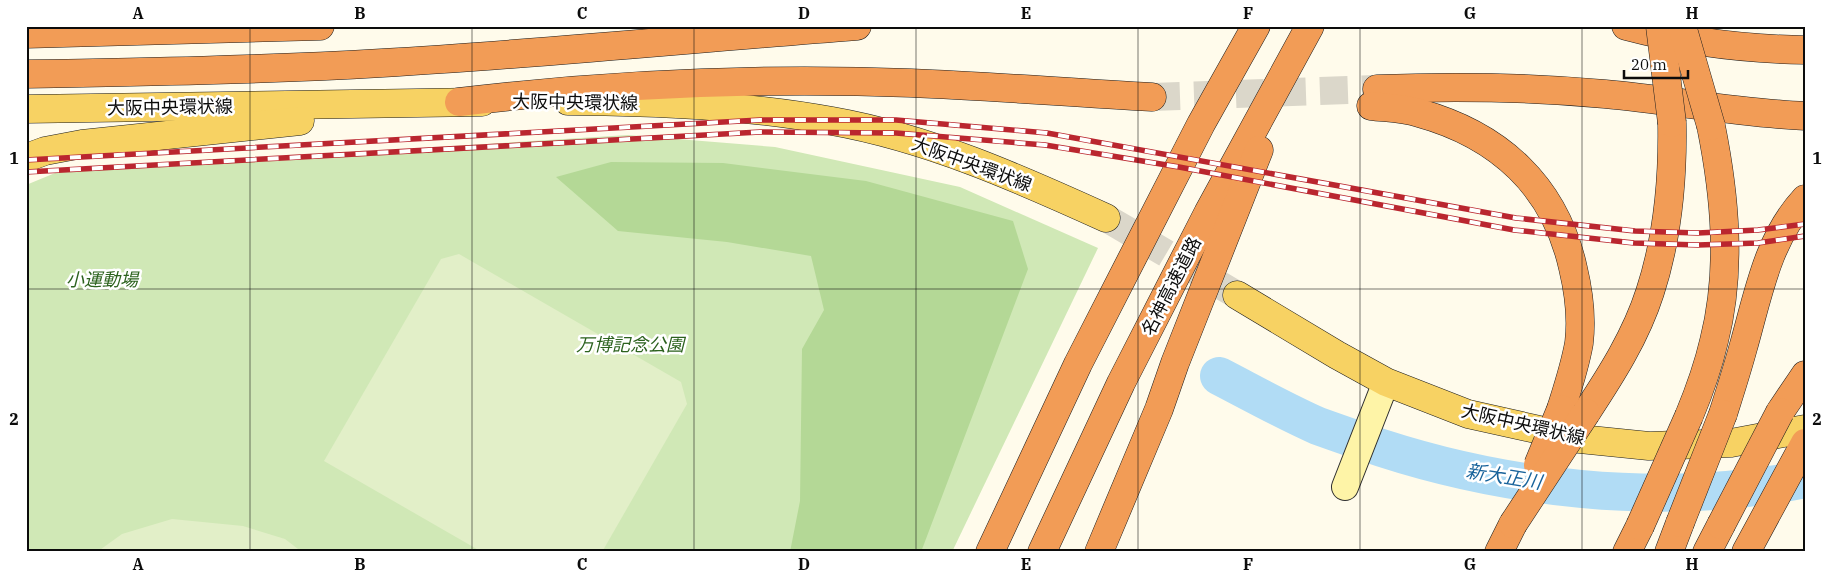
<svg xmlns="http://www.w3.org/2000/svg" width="1831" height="578" font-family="'IBM Plex Serif','Noto Sans JP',serif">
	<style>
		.green { fill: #d0e8b6 }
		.forest { fill: #b4d896 }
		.pitch { fill: #e2efc8 }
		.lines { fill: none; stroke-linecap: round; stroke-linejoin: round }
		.river { stroke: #b1dcf5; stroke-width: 38 }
		.primary-tunnel { stroke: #dbd7ca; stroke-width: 28; stroke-dasharray: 28 14; stroke-linecap: butt }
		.highway-tunnel { stroke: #dbd7ca; stroke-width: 28; stroke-dasharray: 28 14; stroke-linecap: butt }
		.secondary-casing { stroke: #2e2e2e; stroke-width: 28 }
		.primary-casing { stroke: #1d1d1d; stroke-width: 29 }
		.highway-casing { stroke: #1d1d1d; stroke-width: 29 }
		.secondary { stroke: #fef4a7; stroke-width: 26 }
		.primary { stroke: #f7d263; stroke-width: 28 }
		.highway { stroke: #f29c56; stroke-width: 28 }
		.rail-casing { stroke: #ba262f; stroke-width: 5.5 }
		.rail { stroke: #fff; stroke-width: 4; stroke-dasharray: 11; stroke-linecap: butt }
		.highway-bridge-casing { stroke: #1d1d1d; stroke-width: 29; stroke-linecap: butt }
		.highway-bridge { stroke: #f29c56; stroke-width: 28 }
		.grid { fill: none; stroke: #0c0c0c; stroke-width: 1; stroke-opacity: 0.55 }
		.labels { text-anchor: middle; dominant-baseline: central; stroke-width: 5; stroke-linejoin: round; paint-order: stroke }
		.street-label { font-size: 18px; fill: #0c0c0c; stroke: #fff }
		.park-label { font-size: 18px; font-style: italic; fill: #2c621e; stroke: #fff }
		.water-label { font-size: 19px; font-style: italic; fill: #18639b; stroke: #fff }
		.neatline { fill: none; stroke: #0c0c0c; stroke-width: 2 }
		.grid-label { font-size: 16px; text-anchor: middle; font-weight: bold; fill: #0c0c0c }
	</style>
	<rect width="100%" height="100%" fill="#fffbeb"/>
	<path class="green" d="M628 135 775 147 960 187 1098 248 952 552H26V185L60 171Z"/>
	<path class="forest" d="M611 162 723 163 866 181 1013 221 1028 269 921 552H790L800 501 802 349 824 310 811 256 727 242 618 231 556 177Z"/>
	<g class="pitch">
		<path d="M459 254 681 382 687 404 602 552H482L324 461 441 259Z"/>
		<path d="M172 519 243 526 285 539 302 552H97L122 534Z"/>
	</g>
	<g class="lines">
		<path class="river" d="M1219 376C1252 393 1284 411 1318 426 1332 431 1346 436 1361 441 1498 489 1661 508 1805 479"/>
		<path class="primary-tunnel" d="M1106 218 1237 295"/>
		<path class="highway-tunnel" d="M1152 97 1377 89"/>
		<g class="secondary-casing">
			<path id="secondary" d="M1345 487 1386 382"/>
		</g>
		<g class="primary-casing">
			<g id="primary">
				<path d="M568 101C656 102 745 105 832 121 928 138 1018 178 1106 218"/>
				<path d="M26 109 482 102"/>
				<path d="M26 158 45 151 82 144 300 121"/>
				<path d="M1237 295 1337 355 1386 382 1468 414 1580 439 1649 446 1731 443 1805 429"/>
			</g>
		</g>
		<g class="highway-casing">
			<g id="highway">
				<path d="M1626 26C1686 42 1743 49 1805 50"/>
				<path d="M26 34 320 26"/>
				<path d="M26 74C145 72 263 70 382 63 540 54 699 38 857 26"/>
				<path d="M1377 89C1453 86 1529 87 1605 94 1672 100 1738 113 1805 116"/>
				<path d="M459 102C609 84 760 77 911 83 992 86 1072 93 1152 97"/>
				<path d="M1371 106C1387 108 1404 108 1419 113 1499 135 1555 186 1573 268 1579 293 1582 318 1579 343 1575 366 1568 387 1561 409"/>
				<path d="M1780 412 1805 375"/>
				<path d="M1586 413C1611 375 1636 336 1650 292 1668 237 1673 180 1672 123"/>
				<path d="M1723 414C1730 392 1737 370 1743 348 1758 296 1767 240 1805 199"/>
				<path d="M1689 416C1699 392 1708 367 1714 341 1732 270 1725 196 1711 126"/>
				<path d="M990 552 1078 364 1201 124 1256 26"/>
				<path d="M1042 552 1121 383 1208 213 1310 26"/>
				<path d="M1099 552 1159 409 1175 363 1259 150"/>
				<path d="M1499 552 1513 524"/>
				<path d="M1627 552 1640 526"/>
				<path d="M1669 552 1680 523"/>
				<path d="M1707 552 1721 525"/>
				<path d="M1746 552 1805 443"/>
			</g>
		</g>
		<use href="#secondary" class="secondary"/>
		<use href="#primary" class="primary"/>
		<use href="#highway" class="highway"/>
		<g class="rail-casing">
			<g id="rail">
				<path d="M26 160 760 120H896L1047 133 1516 218 1635 231 1698 233 1758 230 1805 224"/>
				<path d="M26 172 760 132 896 133 1045 145 1179 167 1514 230 1634 243 1698 245 1758 243 1805 236"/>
			</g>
		</g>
		<use href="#rail" class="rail"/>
		<g class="highway-bridge-casing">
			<g id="highway-bridge">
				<path d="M1660 26 1672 123"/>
				<path d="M1682 26 1711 126"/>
				<path d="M1538 465 1561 409"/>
				<path d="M1680 523 1723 414"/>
				<path d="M1513 524 1586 413"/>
				<path d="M1721 525 1780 412"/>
				<path d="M1640 526 1689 416"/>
			</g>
		</g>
		<use href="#highway-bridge" class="highway-bridge"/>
	</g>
	<path class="grid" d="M250 26V552M472 26V552M694 26V552M916 26V552M1138 26V552M1360 26V552M1582 26V552M26 289H1805"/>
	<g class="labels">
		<g class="street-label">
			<text transform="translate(575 102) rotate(1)">大阪中央環状線</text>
			<text transform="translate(170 107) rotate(-1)">大阪中央環状線</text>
			<text transform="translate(972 164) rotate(20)">大阪中央環状線</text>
			<text transform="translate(1171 286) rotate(-63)">名神高速道路</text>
			<text transform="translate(1523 424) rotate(13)">大阪中央環状線</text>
		</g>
		<g class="park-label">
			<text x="102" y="279">小運動場</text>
			<text x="630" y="344">万博記念公園</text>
		</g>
		<g class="water-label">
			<text transform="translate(1504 476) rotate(9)">新大正川</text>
		</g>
	</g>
	<rect width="1831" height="578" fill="none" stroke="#ffffff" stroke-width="55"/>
	<path d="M1624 70v8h64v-8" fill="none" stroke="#0c0c0c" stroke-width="2.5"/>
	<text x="1631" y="70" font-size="15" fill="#0c0c0c" stroke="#ffffff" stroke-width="4" paint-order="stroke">20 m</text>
	<rect x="28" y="28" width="1776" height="522" class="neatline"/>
	<g class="grid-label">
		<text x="138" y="19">A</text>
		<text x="360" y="19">B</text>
		<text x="582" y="19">C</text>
		<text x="804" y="19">D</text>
		<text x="1026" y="19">E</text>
		<text x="1248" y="19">F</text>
		<text x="1470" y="19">G</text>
		<text x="1692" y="19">H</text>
		<text x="14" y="164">1</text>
		<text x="1817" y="164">1</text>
		<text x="14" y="425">2</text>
		<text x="1817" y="425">2</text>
		<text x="138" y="570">A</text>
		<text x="360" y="570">B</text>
		<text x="582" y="570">C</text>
		<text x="804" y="570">D</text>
		<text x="1026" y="570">E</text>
		<text x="1248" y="570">F</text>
		<text x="1470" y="570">G</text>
		<text x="1692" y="570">H</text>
	</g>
</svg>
